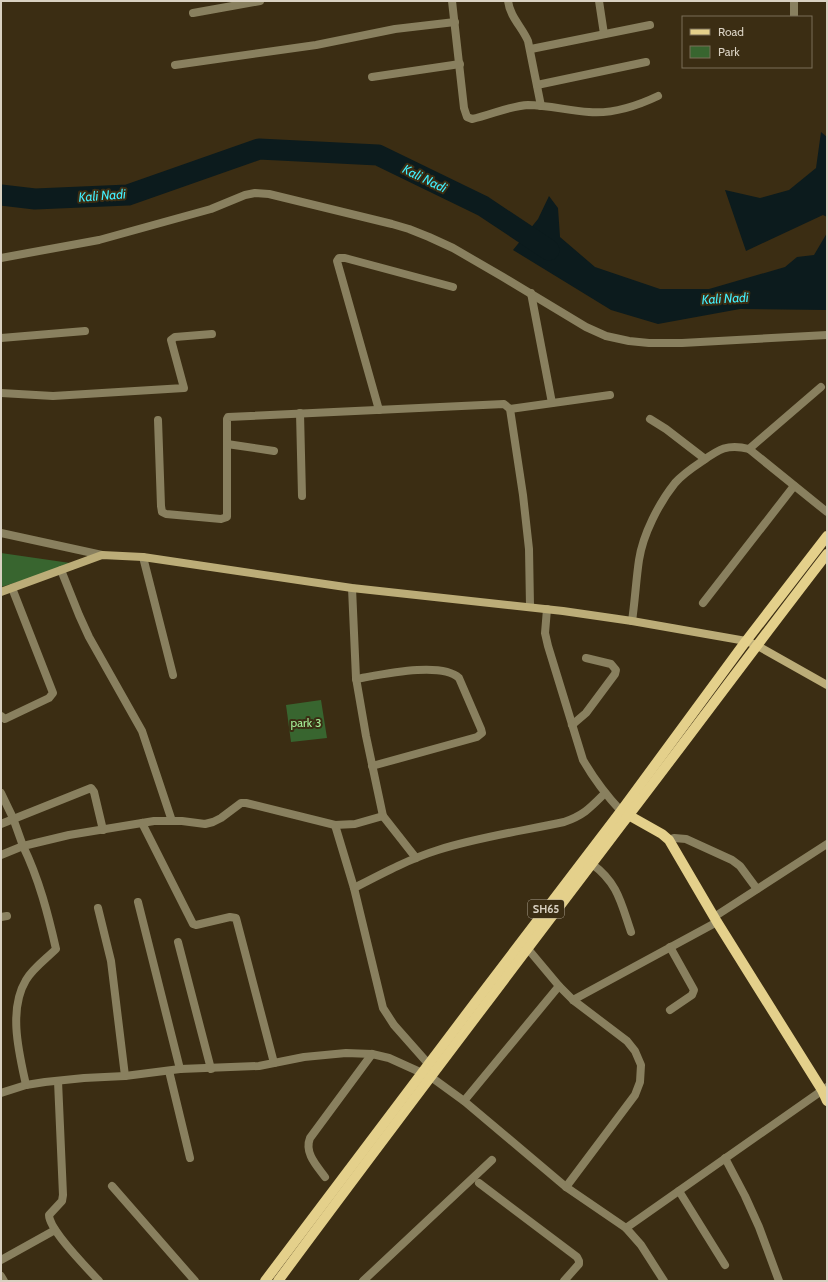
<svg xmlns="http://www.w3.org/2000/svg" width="828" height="1282" font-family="Cabin,sans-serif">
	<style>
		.green { fill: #38652f }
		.water { fill: #0c1b1d }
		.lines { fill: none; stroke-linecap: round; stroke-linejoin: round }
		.river { stroke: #0c1b1d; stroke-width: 21 }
		.street { stroke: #89805f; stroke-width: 8 }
		.secondary { stroke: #bcad78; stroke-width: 8 }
		.primary { stroke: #e4d08b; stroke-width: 10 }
		.labels { text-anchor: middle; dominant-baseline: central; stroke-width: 4; stroke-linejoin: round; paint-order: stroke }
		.shield { fill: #3b2d13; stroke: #aaa08e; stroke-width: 1 }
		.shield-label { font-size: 11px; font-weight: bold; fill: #d9d1c2 }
		.park-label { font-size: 12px; fill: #a4ec96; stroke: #3b2d13 }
		.water-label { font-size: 13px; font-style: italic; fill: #42f0fe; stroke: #3b2d13 }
	</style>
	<rect width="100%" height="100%" fill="#3b2d13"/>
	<g class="green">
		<path d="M1 553 77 564 1 587Z"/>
		<path d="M321 700 327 738 291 742 286 705Z"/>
	</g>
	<g class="water">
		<path d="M821 132 827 137V217L823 215 746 251 725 190 760 198 789 190 816 168Z"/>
		<path d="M549 196 558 208 560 237 595 267 660 289H709L785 267 797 257 814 255 827 233V310L740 309 658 324 611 310 513 250 538 219Z"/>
	</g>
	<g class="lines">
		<path class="river" d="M1 195 35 199 128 195 259 149 378 155 483 206 549 250"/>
		<g class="street">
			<path d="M452 1 464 108 467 117 472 119C491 115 509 106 528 105 549 105 569 111 589 112 613 114 637 106 658 96"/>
			<path d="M508 1C510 17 522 27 528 41L541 106"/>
			<path d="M599 1 604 34"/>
			<path d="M794 1V17"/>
			<path d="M193 13 260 1"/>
			<path d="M531 49 650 25"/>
			<path d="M175 65 316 45 395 29 455 22"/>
			<path d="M372 77 460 64"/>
			<path d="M537 85 646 62"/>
			<path d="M1 258 99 240 211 209 245 195 255 193 269 194 392 224 409 229 429 237 453 248 503 277 586 327 606 336 629 341 649 343H682L827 335"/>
			<path d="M531 293 552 403"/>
			<path d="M1 338 85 331"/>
			<path d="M1 393 53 396 184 388 171 340 175 337 212 334"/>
			<path d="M510 409 610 395"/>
			<path d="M379 410 337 261 339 258H345L453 287"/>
			<path d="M300 413 302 496"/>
			<path d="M650 419 666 429 705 459"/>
			<path d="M158 420 161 506 162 512 166 514 221 519 227 517V419L228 417 504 404 510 409 523 495 529 549 530 606"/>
			<path d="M227 444 274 451"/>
			<path d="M749 449 821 387"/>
			<path d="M1 533 102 555"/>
			<path d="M143 557 173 675"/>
			<path d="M61 570 79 615 89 637 142 731 172 821"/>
			<path d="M352 588 356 678 366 736 383 816"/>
			<path d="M703 603 794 486"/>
			<path d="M547 609 545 633 548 646 583 760C594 779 606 795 621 811"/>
			<path d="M632 621C635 601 636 580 639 560 643 534 659 503 675 483 682 475 692 468 701 462 718 450 727 443 749 449L827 512"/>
			<path d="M356 679C380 675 441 661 459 678L481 729 482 733 477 737 372 766"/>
			<path d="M1 716 5 719 7 718 49 698 53 693 12 588"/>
			<path d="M572 725 586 713 615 674 616 670 611 664 586 658"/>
			<path d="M1 793 13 818 23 846 1 855"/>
			<path d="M142 823 193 924 196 925 230 917 236 918 274 1063"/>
			<path d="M1 824 91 788 94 792 103 830"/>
			<path d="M335 825 354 888 383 1008 394 1025 432 1068"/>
			<path d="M669 840 674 838 686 839 732 860 740 866 757 889"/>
			<path d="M592 864C618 883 621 903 631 932"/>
			<path d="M354 888C381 874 409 859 438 850 479 837 522 831 564 822 584 815 590 808 605 793"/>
			<path d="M138 902 180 1069"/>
			<path d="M98 908 111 961 125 1076"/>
			<path d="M1 917 7 916"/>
			<path d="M714 917 827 844"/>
			<path d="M178 942 211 1069"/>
			<path d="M528 949 559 986 573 1000 627 1041 635 1051 641 1065 640 1082 635 1095 566 1187"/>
			<path d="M573 1000 717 922"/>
			<path d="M670 1010 692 995 694 990 670 947"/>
			<path d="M169 1071 190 1158"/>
			<path d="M58 1081 63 1195 62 1201 49 1215C49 1230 87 1268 99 1281"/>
			<path d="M26 1085C19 1053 8 1010 26 980 33 968 46 959 56 949 48 914 39 879 23 846L69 835 154 821H182L205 824 213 822 221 818 241 803H246L335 825 355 824 383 816 416 858"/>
			<path d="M1 1093 26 1085 45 1082 84 1078 125 1076 180 1069 259 1066 304 1057 346 1053 372 1054 389 1058 431 1077 464 1101 566 1187 626 1228 641 1245 664 1281"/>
			<path d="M464 1101 559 986"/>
			<path d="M725 1158 745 1196 759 1227 779 1281"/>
			<path d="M325 1177C317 1166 304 1153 310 1138L372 1054"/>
			<path d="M479 1183 577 1257 579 1261V1264L564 1281"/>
			<path d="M112 1186 195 1281"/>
			<path d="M679 1191 725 1265"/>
			<path d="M626 1228 827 1087"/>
			<path d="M1 1260 55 1230"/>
			<path d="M1 1276 4 1281"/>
			<path d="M363 1281 492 1160"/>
		</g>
		<path class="secondary" d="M1 592 102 555 143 557 352 588 563 611 632 621 746 641 756 645 827 685"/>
		<g class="primary">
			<path d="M623 812 662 834 669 840 717 922 822 1090 827 1101"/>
			<path d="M265 1281 477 1000 621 811 746 641 827 536"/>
			<path d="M278 1281C391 1128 507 976 622 824 691 734 758 643 827 554"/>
		</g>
	</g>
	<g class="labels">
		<rect class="shield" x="528" y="900" width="36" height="18" rx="3"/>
		<g class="shield-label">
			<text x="546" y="909">SH65</text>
		</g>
		<g class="park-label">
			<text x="306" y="722">park 3</text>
		</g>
		<g class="water-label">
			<text transform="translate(425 178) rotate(26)">Kali Nadi</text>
			<text transform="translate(102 195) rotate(-4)">Kali Nadi</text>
			<text transform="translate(725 298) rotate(-3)">Kali Nadi</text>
		</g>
	</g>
	<rect width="828" height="1282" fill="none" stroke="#d9d1c2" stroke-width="4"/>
	<rect x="682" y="16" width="130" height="52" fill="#3b2d13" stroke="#7a6f59"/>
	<rect x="690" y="29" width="20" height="6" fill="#e4d08b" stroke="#7a6f59"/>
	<text x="718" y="36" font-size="12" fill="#d9d1c2">Road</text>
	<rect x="690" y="46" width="20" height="12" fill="#38652f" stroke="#7a6f59"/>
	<text x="718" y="56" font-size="12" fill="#d9d1c2">Park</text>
</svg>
